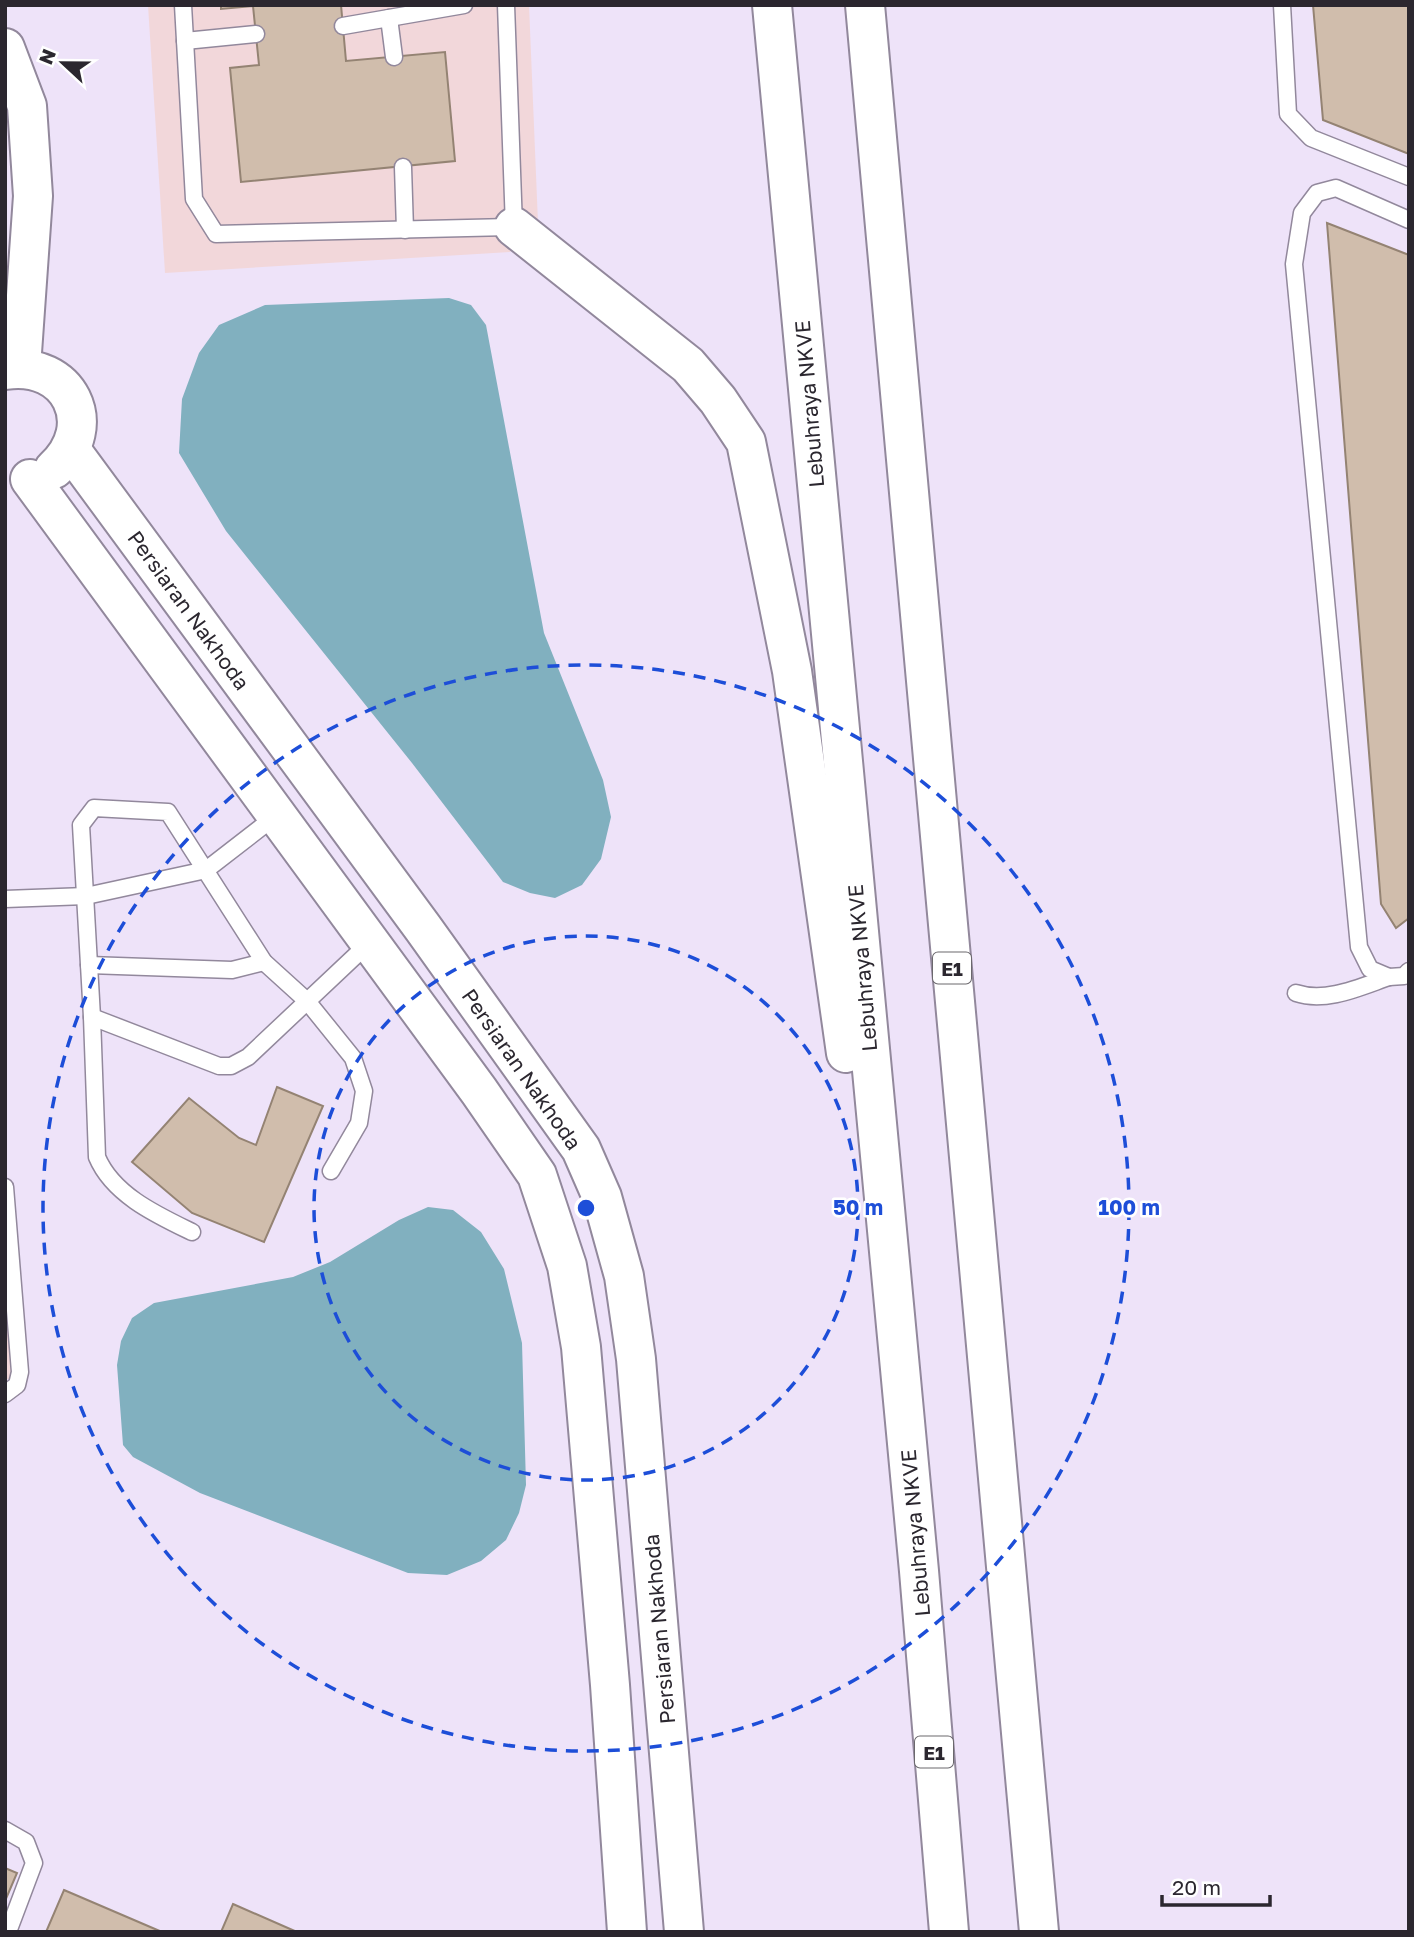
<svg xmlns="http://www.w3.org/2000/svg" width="1414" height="1937" font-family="'Golos Text',sans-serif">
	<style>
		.commercial { fill: #f2d7da }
		.water { fill: #81b0bf }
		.building { fill: #d0bdac; stroke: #948373; stroke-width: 2 }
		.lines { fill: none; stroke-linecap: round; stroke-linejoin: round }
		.lane-casing { stroke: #92889c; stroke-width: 19 }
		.secondary-casing { stroke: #92889c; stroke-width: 42 }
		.highway-casing { stroke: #92889c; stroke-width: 42 }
		.lane { stroke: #fff; stroke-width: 16 }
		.secondary { stroke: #fff; stroke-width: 38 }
		.highway { stroke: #fff; stroke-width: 38 }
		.ring { fill: none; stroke: #1d4ed8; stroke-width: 3.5; stroke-dasharray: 12 9 }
		.labels { text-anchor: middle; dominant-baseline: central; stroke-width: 5; stroke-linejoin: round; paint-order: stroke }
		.shield { fill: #fff; stroke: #6b686d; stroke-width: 2 }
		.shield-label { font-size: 19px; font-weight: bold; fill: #2b272f }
		.street-label { font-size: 21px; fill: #2b272f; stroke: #fff }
		.centre { fill: #1d4ed8; stroke: #fff; stroke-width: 3.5 }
		.ring-label { font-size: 21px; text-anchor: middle; font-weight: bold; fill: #1d4ed8; stroke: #fff; stroke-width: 5; stroke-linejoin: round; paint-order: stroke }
	</style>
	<rect width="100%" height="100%" fill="#eee3f9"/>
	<g class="commercial">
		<path d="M148 5H529L538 223 510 252 165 273Z"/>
		<path d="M5 1302 12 1379H5Z"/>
	</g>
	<g class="water">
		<path d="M449 298 471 305 486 325 544 633 603 780 611 817 601 859 582 885 555 898 530 893 503 882 412 763 226 531 179 453 182 399 199 353 219 325 265 305Z"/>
		<path d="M428 1207 453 1210 481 1232 504 1269 522 1343 526 1485 519 1513 506 1540 481 1561 447 1575 408 1573 200 1493 133 1457 123 1445 117 1365 121 1341 132 1318 154 1303 293 1277 330 1262 399 1220Z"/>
	</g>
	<g class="building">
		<path d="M221 5H341L346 61 445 52 455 161 241 182 230 68 259 65 253 6 221 9Z"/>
		<path d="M1313 5H1409V154L1323 120Z"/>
		<path d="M1327 223 1409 255V918L1396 928 1381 904Z"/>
		<path d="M277 1087 323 1106 264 1242 192 1213 132 1162 189 1098 239 1138 256 1145Z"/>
		<path d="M5 1868 17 1873 5 1901Z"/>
		<path d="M64 1890 162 1932H46Z"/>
		<path d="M233 1904 297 1932H221Z"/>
	</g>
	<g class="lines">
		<g class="lane-casing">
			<g id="lane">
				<path d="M183 5 194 199 216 234 514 227 506 5"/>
				<path d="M1282 5 1288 114 1311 138 1409 177"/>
				<path d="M343 26 389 18"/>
				<path d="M185 41 256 34"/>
				<path d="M394 57 389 18 464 5"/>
				<path d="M403 167 405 230"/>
				<path d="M1409 220 1336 188 1317 193 1302 213 1294 264 1359 947 1370 969 1389 977 1404 976 1409 971"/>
				<path d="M5 899 86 896 206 870 277 815"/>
				<path d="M89 965 232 970 264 962"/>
				<path d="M1296 993C1326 1003 1360 987 1389 977"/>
				<path d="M92 1017 219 1066H231L248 1057 370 942"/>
				<path d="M5 1187 20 1372 17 1385 5 1394"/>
				<path d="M192 1232C157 1215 113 1195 97 1157L92 1017 81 825 94 808 168 812 264 962 307 1001 353 1058 364 1091 359 1123 331 1171"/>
				<path d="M5 1830 26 1842 34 1863 8 1932"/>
			</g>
		</g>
		<g class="secondary-casing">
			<g id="secondary">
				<path d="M5 48 27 106 33 196 21 367"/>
				<path d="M5 370C69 360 102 425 54 469"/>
				<path d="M71 450 423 928 581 1149 602 1197 624 1276 636 1359 684 1932"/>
				<path d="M30 479 479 1091 537 1175 567 1266 581 1347 610 1685 627 1932"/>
			</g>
		</g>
		<g class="highway-casing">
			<g id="highway">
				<path d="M772 5 919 1571 949 1932"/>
				<path d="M865 5 1039 1932"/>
				<path d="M514 227 688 365 718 400 746 442 792 671 846 1053"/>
			</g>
		</g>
		<use href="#lane" class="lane"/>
		<use href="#secondary" class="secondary"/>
		<use href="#highway" class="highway"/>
	</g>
	<g class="ring">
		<circle cx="586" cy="1208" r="272"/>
		<circle cx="586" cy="1208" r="543"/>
	</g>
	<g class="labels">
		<g class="shield">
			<rect x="933" y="952.5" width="38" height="31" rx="5"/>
			<rect x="915" y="1736.5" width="38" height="31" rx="5"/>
		</g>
		<g class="shield-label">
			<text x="952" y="968">E1</text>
			<text x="934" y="1752">E1</text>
		</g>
		<g class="street-label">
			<text transform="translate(809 404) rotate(-95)">Lebuhraya NKVE</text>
			<text transform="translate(189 610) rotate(54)">Persiaran Nakhoda</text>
			<text transform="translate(862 968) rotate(-95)">Lebuhraya NKVE</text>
			<text transform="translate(522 1069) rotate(55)">Persiaran Nakhoda</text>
			<text transform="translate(915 1533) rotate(-95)">Lebuhraya NKVE</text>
			<text transform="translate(659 1629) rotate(-95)">Persiaran Nakhoda</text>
		</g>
	</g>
	<circle cx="586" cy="1208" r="10" class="centre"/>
	<g class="ring-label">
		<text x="858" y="1215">50 m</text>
		<text x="1129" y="1215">100 m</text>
	</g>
	<rect width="1414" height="1937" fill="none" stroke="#2b272f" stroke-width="14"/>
	<g transform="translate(63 63) rotate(292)" stroke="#ffffff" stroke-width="5" paint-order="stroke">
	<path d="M0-5L12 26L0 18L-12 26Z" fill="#2b272f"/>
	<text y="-10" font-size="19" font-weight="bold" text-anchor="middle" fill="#2b272f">N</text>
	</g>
	<path d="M1162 1895v10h108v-10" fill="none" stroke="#2b272f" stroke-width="3.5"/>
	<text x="1172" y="1895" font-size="21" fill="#2b272f" stroke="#ffffff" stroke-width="5" paint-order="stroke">20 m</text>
</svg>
